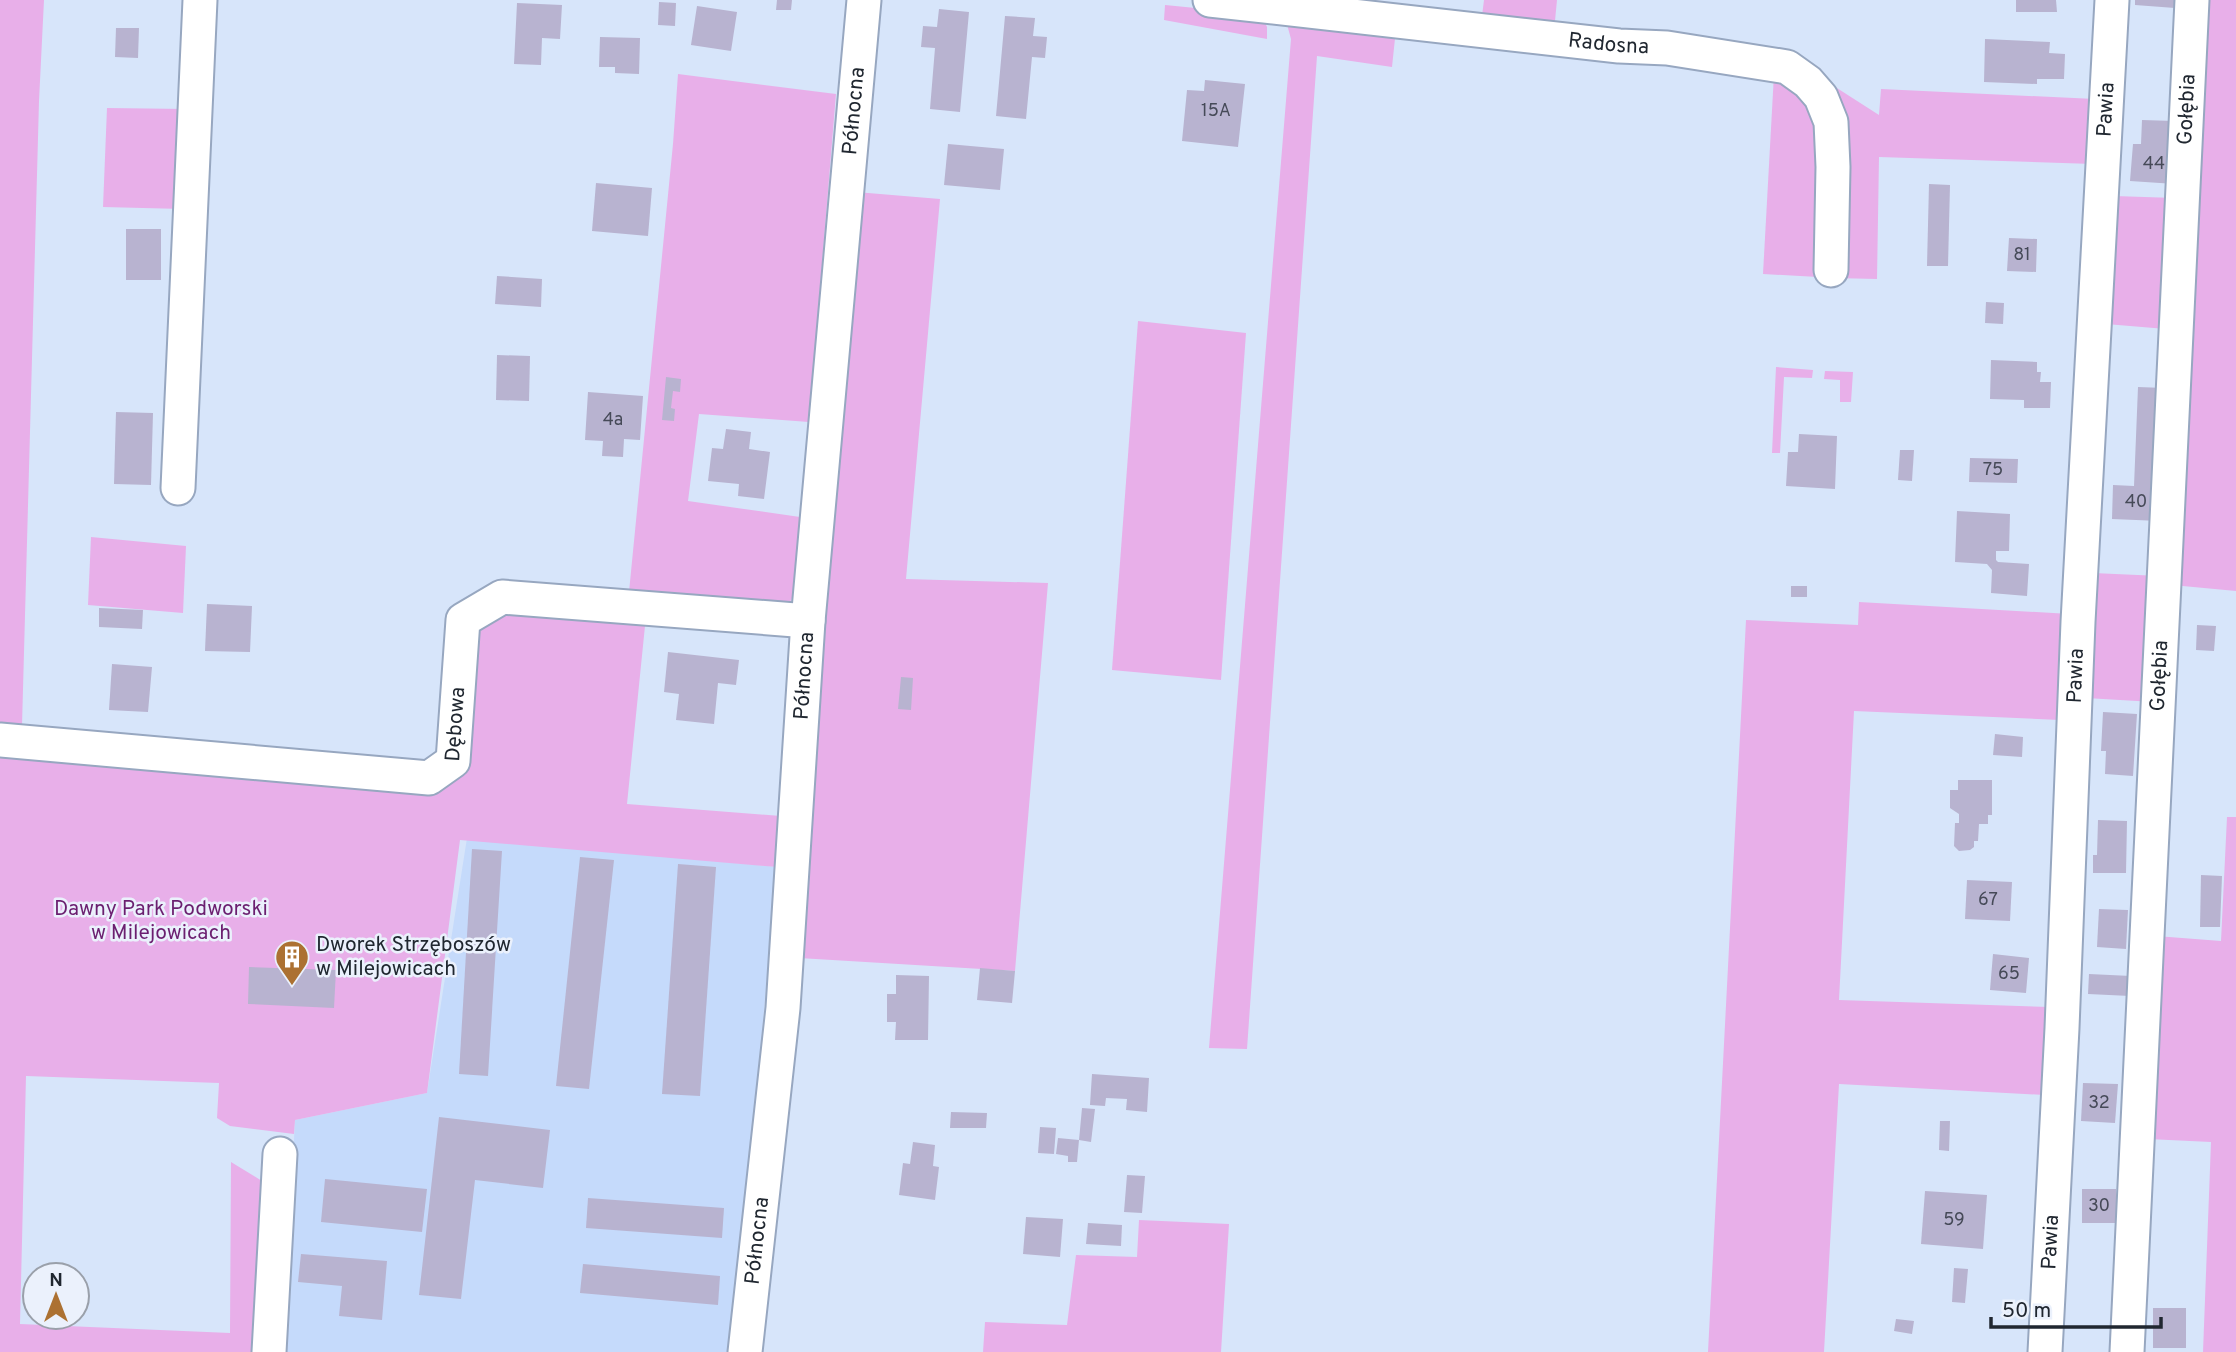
<svg xmlns="http://www.w3.org/2000/svg" width="2236" height="1352" font-family="Overpass,sans-serif">
	<style>
		.built { fill: #c5dafb }
		.green { fill: #e8afe9 }
		.building { fill: #b8b3d0 }
		.lines { fill: none; stroke-linecap: round; stroke-linejoin: round }
		.minor-casing { stroke: #97a7c0; stroke-width: 37 }
		.minor { stroke: #fff; stroke-width: 33 }
		.labels { text-anchor: middle; dominant-baseline: central; stroke-width: 5; stroke-linejoin: round; paint-order: stroke }
		.number-label { font-size: 18px; fill: #464a58 }
		.street-label { font-size: 21px; fill: #202730; stroke: #ebf1fc }
		.park-label { font-size: 21px; fill: #6b1f70; stroke: #ebf1fc }
		.poi-label { font-size: 21px; fill: #202730; stroke: #ebf1fc; text-anchor: start }
	</style>
	<rect width="100%" height="100%" fill="#d7e5fa"/>
	<path class="built" d="M467 838 777 867 733 1352H283L295 1120 427 1093Z"/>
	<g class="green">
		<path d="M0 0H44L39 101 22 726 0 723Z"/>
		<path d="M1484 0H1557L1554 31 1482 16Z"/>
		<path d="M2207 0H2236V591L2172 585 2190 331 2106 324 2114 196 2175 198Z"/>
		<path d="M1165 5 1246 13 1263 19 1267 27V39L1164 20Z"/>
		<path d="M1285 17 1396 29 1392 67 1317 56 1247 1049 1209 1048 1291 39Z"/>
		<path d="M678 74 836 94 809 422 699 414 688 501 800 517 793 596 787 608 629 592 673 144Z"/>
		<path d="M1774 74 1796 88 1823 126 1818 277 1763 274Z"/>
		<path d="M1815 74 1879 115 1881 89 2095 99 2093 164 1879 157 1877 279 1834 278Z"/>
		<path d="M107 108 187 109 183 209 103 207Z"/>
		<path d="M856 192 940 199 906 579 1048 583 1015 971 799 958 777 867 460 840 427 1093 295 1120 294 1134 230 1126 217 1118 219 1083 26 1076 20 1324 230 1333 231 1162 262 1181 254 1352H0V745L426 790 476 623 511 605 646 616 627 804 806 818Z"/>
		<path d="M1138 321 1246 333 1221 680 1112 670Z"/>
		<path d="M1776 367 1813 370 1812 378 1784 377 1780 453H1772Z"/>
		<path d="M1825 371 1853 372 1851 402H1840V380L1824 379Z"/>
		<path d="M91 537 186 546 183 613 88 605Z"/>
		<path d="M2093 573 2160 576 2154 702 2086 698Z"/>
		<path d="M1859 602 2070 614 2060 720 1854 711 1839 1000 2050 1007 2044 1095 1839 1084 1824 1352H1708L1746 620 1858 625Z"/>
		<path d="M2227 817H2236V1352H2203L2211 1142 2148 1139 2156 936 2221 941Z"/>
		<path d="M1139 1220 1229 1224 1221 1352H983L985 1322 1067 1325 1076 1255 1137 1257Z"/>
	</g>
	<g class="building">
		<path d="M777 0H792L791 10H776Z"/>
		<path d="M2016 0H2056L2057 12H2016Z"/>
		<path d="M2135 0H2176L2175 8 2135 5Z"/>
		<path d="M659 2 676 3 675 26 658 25Z"/>
		<path d="M517 3 562 5 560 39 542 38 541 65 514 64Z"/>
		<path d="M697 6 737 12 731 51 691 45Z"/>
		<path d="M939 9 969 12 960 112 930 109 935 48 921 47 923 26 937 27Z"/>
		<path d="M1005 16 1035 18 1033 36 1047 37 1045 58 1032 57 1026 119 996 116Z"/>
		<path d="M116 28H139L138 58 115 57Z"/>
		<path d="M600 37 640 38 639 74 615 73V67H599Z"/>
		<path d="M1985 39 2050 42 2049 53 2065 54 2064 79H2037V84L1984 82Z"/>
		<path d="M1205 80 1245 84 1238 147 1182 141 1187 90 1204 91Z"/>
		<path d="M2142 120 2174 121 2175 184 2130 181 2133 144H2141Z"/>
		<path d="M948 144 1004 149 1000 190 944 185Z"/>
		<path d="M596 183 652 188 648 236 592 231Z"/>
		<path d="M1929 184 1950 185 1948 266H1927Z"/>
		<rect x="126" y="229" width="35" height="51"/>
		<path d="M2009 238 2037 239 2036 272 2007 271Z"/>
		<path d="M497 276 542 279 541 307 495 304Z"/>
		<path d="M1986 302 2004 303 2003 324 1985 323Z"/>
		<path d="M497 355 530 356 529 401 496 400Z"/>
		<path d="M1991 360 2037 362V372H2041L2040 382H2051L2050 408H2024V400L1990 399Z"/>
		<path d="M666 377 681 379 680 392 673 391 671 408 675 409 674 421 662 420Z"/>
		<path d="M2138 387 2164 388 2160 521 2112 519 2113 485 2134 486Z"/>
		<path d="M588 392 643 396 640 440 624 439 623 457 602 456 603 441 585 440Z"/>
		<path d="M116 412 153 413 151 485 114 484Z"/>
		<path d="M726 429 751 432 749 449 770 452 764 499 738 496 739 484 708 481 712 448 723 449Z"/>
		<path d="M1799 434 1837 436 1835 489 1786 486 1788 452H1798Z"/>
		<path d="M1900 450H1914L1912 481 1898 480Z"/>
		<path d="M1970 458 2018 459 2017 483 1969 482Z"/>
		<path d="M1957 511 2010 514 2009 551H1996V560L1998 562 2029 564 2027 596 1991 593 1992 570 1987 564 1955 562Z"/>
		<rect x="1791" y="586" width="16" height="11"/>
		<path d="M207 604 252 606 250 652 205 651Z"/>
		<path d="M99 608 143 610 142 629 99 627Z"/>
		<path d="M2197 625 2216 626 2214 651 2196 650Z"/>
		<path d="M668 652 739 660 736 685 718 683 714 724 676 720 679 694 664 692Z"/>
		<path d="M112 664 152 667 148 712 109 710Z"/>
		<path d="M901 677 913 678 911 710 898 709Z"/>
		<path d="M2103 712 2137 714 2133 776 2105 774 2106 751H2101Z"/>
		<path d="M1995 734 2023 737 2022 757 1993 755Z"/>
		<path d="M1958 780H1992V815H1988V824H1979L1978 841H1974V847L1970 850 1959 851 1954 846 1955 823H1959V814L1950 808V790H1958Z"/>
		<path d="M2098 820 2127 821 2126 873H2093V855H2097Z"/>
		<path d="M472 849 502 851 488 1076 459 1074Z"/>
		<path d="M580 857 614 860 589 1089 556 1086Z"/>
		<path d="M678 864 716 867 700 1096 662 1094Z"/>
		<path d="M2201 875 2222 876 2220 927H2200Z"/>
		<path d="M1967 880 2012 882 2010 921 1965 919Z"/>
		<path d="M2099 909 2128 910 2126 949 2097 947Z"/>
		<path d="M1993 954 2029 958 2026 993 1990 990Z"/>
		<path d="M249 967 336 970 334 1008 248 1004Z"/>
		<path d="M980 968 1015 971 1012 1003 977 1000Z"/>
		<path d="M2089 974 2131 976 2130 996 2088 994Z"/>
		<path d="M896 975 929 976 928 1040H895L896 1022H887V994H896Z"/>
		<path d="M1092 1074 1149 1078 1147 1112 1126 1110 1127 1099 1106 1098 1105 1106 1090 1105Z"/>
		<path d="M2083 1083 2118 1084 2115 1123 2081 1121Z"/>
		<path d="M1082 1108 1095 1109 1091 1142 1079 1140Z"/>
		<path d="M951 1112 987 1113 986 1128H950Z"/>
		<path d="M439 1117 550 1130 543 1188 475 1180 461 1299 419 1295Z"/>
		<path d="M1940 1121H1950L1949 1151 1939 1150Z"/>
		<path d="M1040 1127 1056 1128 1054 1154 1038 1153Z"/>
		<path d="M1058 1138 1079 1140 1077 1162H1068V1156L1056 1154Z"/>
		<path d="M913 1142 935 1145 933 1166 939 1167 935 1200 899 1195 903 1163 910 1164Z"/>
		<path d="M1127 1175 1145 1176 1142 1213 1124 1212Z"/>
		<path d="M325 1179 427 1189 422 1232 321 1222Z"/>
		<rect x="2082" y="1189" width="34" height="34"/>
		<path d="M1925 1191 1987 1195 1983 1249 1921 1244Z"/>
		<path d="M588 1198 724 1208 722 1238 586 1228Z"/>
		<path d="M1026 1217 1063 1219 1060 1257 1023 1254Z"/>
		<path d="M1088 1223 1122 1225 1121 1246 1086 1244Z"/>
		<path d="M301 1254 387 1261 382 1320 339 1316 342 1286 298 1282Z"/>
		<path d="M583 1264 720 1276 718 1305 580 1293Z"/>
		<path d="M1954 1268 1968 1269 1965 1303 1952 1302Z"/>
		<rect x="2153" y="1308" width="33" height="40"/>
		<path d="M1896 1319 1914 1321 1912 1334 1894 1331Z"/>
	</g>
	<g class="lines">
		<g class="minor-casing">
			<g id="minor">
				<path id="s1" d="M1210 0 1619 46 1667 48 1787 67 1808 82 1821 97 1831 122 1833 167 1831 270"/>
				<path d="M178 488 200 0"/>
				<path id="s2" d="M0 740 429 778 453 761 463 620 502 597 808 621"/>
				<path d="M269 1352 280 1154"/>
				<path id="s3" d="M745 1352 783 1008 808 621 864 0"/>
				<path id="s4" d="M2045 1352 2062 1028 2078 622 2112 0"/>
				<path id="s5" d="M2127 1352 2192 0"/>
			</g>
		</g>
		<use href="#minor" class="minor"/>
	</g>
	<defs>
		<g id="building-pin" transform="scale(1.75)"><path d="M0 17L-7.5 6A9.5 9.5 0 1 1 7.5 6Z" fill="#ac7132" stroke="#ebf1fc"/><path d="M-4-6H4V6H1V3H-1V6H-4ZM-2.5-4.3h1.7v1.8h-1.7ZM.8-4.3h1.7v1.8H.8ZM-2.5-1h1.7V.8h-1.7ZM.8-1h1.7V.8H.8Z" fill="#fff"/></g>
	</defs>
	<g fill-rule="evenodd">
		<use href="#building-pin" x="292" y="957"/>
	</g>
	<g class="labels">
		<g class="number-label">
			<text x="1216" y="111">15A</text>
			<text x="2154" y="164">44</text>
			<text x="2022" y="255">81</text>
			<text x="613" y="420">4a</text>
			<text x="1993" y="470">75</text>
			<text x="2136" y="502">40</text>
			<text x="1988" y="900">67</text>
			<text x="2009" y="974">65</text>
			<text x="2099" y="1103">32</text>
			<text x="2099" y="1206">30</text>
			<text x="1954" y="1220">59</text>
		</g>
		<g class="street-label">
			<text stroke="none"><textPath href="#s1" startOffset="401">Radosna</textPath></text>
			<text stroke="none"><textPath href="#s4" startOffset="1244">Pawia</textPath></text>
			<text stroke="none"><textPath href="#s5" startOffset="1244">Gołębia</textPath></text>
			<text stroke="none"><textPath href="#s3" startOffset="1246">Północna</textPath></text>
			<text stroke="none"><textPath href="#s3" startOffset="679">Północna</textPath></text>
			<text stroke="none"><textPath href="#s4" startOffset="677">Pawia</textPath></text>
			<text stroke="none"><textPath href="#s5" startOffset="677">Gołębia</textPath></text>
			<text stroke="none"><textPath href="#s2" startOffset="497">Dębowa</textPath></text>
			<text stroke="none"><textPath href="#s3" startOffset="112">Północna</textPath></text>
			<text stroke="none"><textPath href="#s4" startOffset="110">Pawia</textPath></text>
		</g>
		<g class="park-label">
			<text x="161" y="909">Dawny Park Podworski<tspan x="161" dy="24">w Milejowicach</tspan></text>
		</g>
		<g class="poi-label">
			<text x="316" y="945">Dworek Strzęboszów<tspan x="316" dy="24">w Milejowicach</tspan></text>
		</g>
	</g>
	<g transform="translate(56 1296)"><circle r="33" fill="#ebf1fc" stroke="#9aa0aa" stroke-width="2"/>
	<path d="M0-5L12 26L0 18L-12 26Z" fill="#ac7132"/>
	<text y="-10" font-size="19" font-weight="bold" text-anchor="middle" fill="#202730">N</text>
	</g>
	<path d="M1991 1317v10h170v-10" fill="none" stroke="#202730" stroke-width="3.5"/>
	<text x="2002" y="1317" font-size="21" fill="#202730" stroke="#ebf1fc" stroke-width="5" paint-order="stroke">50 m</text>
</svg>
